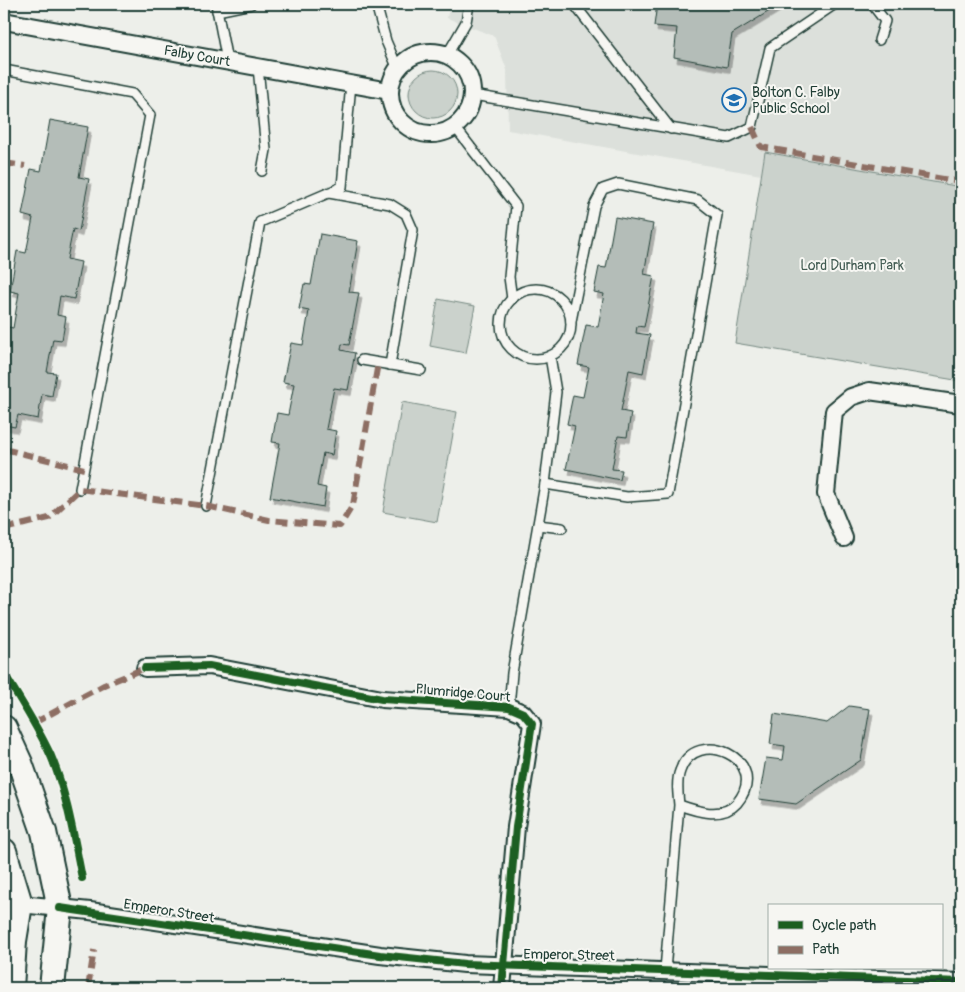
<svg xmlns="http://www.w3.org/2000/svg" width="965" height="992" font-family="Pangolin,sans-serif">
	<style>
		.built { fill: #dce0db }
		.green { fill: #cbd2cc; stroke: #758880 }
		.building { fill: #b4bdb8; stroke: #1f3d34; filter: url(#shadow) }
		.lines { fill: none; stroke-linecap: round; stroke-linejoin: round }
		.service-casing { stroke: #1f3d34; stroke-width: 12 }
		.minor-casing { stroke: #1f3d34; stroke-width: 20 }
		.secondary-casing { stroke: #1f3d34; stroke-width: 28 }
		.service { stroke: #f6f6f2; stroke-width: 9 }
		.minor { stroke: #f6f6f2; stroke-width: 16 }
		.secondary { stroke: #f6f6f2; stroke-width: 24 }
		.quiet { stroke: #8d6e63; stroke-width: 6; stroke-dasharray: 12 6; stroke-linecap: butt }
		.cycleway-casing { stroke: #f6f6f2; stroke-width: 11 }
		.cycleway { stroke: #1b5e20; stroke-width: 8 }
		.labels { text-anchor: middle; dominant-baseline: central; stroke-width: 4; stroke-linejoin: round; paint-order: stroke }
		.street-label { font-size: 14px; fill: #1f3d34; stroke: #f6f6f2 }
		.poi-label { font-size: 14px; fill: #1f3d34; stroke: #f6f6f2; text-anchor: start }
		.park-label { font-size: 14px; fill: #415b52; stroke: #f6f6f2 }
	</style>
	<defs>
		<filter id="shadow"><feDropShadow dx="3" dy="5.5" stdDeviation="0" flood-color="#0004"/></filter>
	</defs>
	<rect width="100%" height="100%" fill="#edefea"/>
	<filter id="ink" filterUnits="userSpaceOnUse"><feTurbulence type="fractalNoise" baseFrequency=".02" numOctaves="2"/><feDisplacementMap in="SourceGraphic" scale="10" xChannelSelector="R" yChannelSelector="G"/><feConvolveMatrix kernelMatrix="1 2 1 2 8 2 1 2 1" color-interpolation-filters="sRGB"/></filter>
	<g filter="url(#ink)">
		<path class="built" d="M450 4H961V187L765 152 761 175 508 130 507 70 494 36 447 18Z"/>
		<g class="green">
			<circle cx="433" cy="94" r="24"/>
			<path d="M765 152 961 187V381L735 343Z"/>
			<path d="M438 299 475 306 466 353 430 346Z"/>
			<path d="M402 402 457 412 437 522 383 512Z"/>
		</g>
		<g class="building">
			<path d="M657 4H781L732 34 727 67 674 57 677 28 654 26Z"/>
			<path d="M50 120 88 127 79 177 89 179 79 231 73 229 67 259 81 262 74 299 60 296 57 315 66 317 62 340 53 339 47 372 56 373 52 396 42 394 38 419 18 415 15 427 4 425V326L13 328 19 293 10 291 17 251 26 253 33 218 22 215 31 169 41 171Z"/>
			<path d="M615 217 653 224 644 274 654 276 644 327 637 326 636 333 650 335 643 373 629 370 621 411 631 413 627 437 618 436 612 469 622 470 620 480 566 469 575 426 567 424 573 395 583 397 589 367 578 365 586 325 598 327 604 294 594 292 599 267 606 268Z"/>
			<path d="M320 234 358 241 349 292 359 293 349 345 342 344 341 350 355 353 348 390 334 388 326 429 336 431 332 455 323 453 317 486 326 488 323 507 270 497 280 443 272 442 277 413 288 415 294 384 283 382 291 343 303 345 309 311 299 309 304 284 311 285Z"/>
			<path d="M849 706 870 709 861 760 796 804 759 799 766 758 783 760 785 746 770 744 774 714 827 723Z"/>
		</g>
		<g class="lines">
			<g class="service-casing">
				<g id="service">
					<path d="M216 4 227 61"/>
					<path d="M376 4 386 41 398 69"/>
					<path d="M574 4 671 129"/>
					<path d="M872 4 885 21 879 40"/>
					<path d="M217 11 251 4"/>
					<path d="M447 55 466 22 469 4"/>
					<path d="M258 67 266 150 262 171"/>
					<path d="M4 70 132 94 150 115 80 489"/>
					<path d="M473 95 729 138 752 127 770 48 835 4"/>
					<path d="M455 127 516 206 509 277 512 299"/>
					<path d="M329 193 390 204 406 214 413 230 390 365"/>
					<circle cx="536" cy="324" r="35"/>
					<path d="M362 360 421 370"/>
					<path d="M545 484 627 497 668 494 717 215 698 200 618 184 603 189 594 206 571 321"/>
					<path d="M206 506 260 222 342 187 351 83"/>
					<path d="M538 525 562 528"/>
					<path d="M509 707 512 673 545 484 556 392 550 356"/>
					<path d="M665 970 679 805C678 794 676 781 680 771 695 725 773 759 737 803 722 820 696 811 679 805"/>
				</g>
			</g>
			<g class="minor-casing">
				<g id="minor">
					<path d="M4 21 389 91"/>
					<circle cx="431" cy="93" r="41"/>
					<path d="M844 538 826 494 834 411 851 397 869 391 961 404"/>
					<path d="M145 668 209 666 382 699 509 707 523 713 532 724 516 827 502 988"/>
					<path d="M20 904 90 911 380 955 465 964 961 982"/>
				</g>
			</g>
			<g class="secondary-casing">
				<g id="secondary">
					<path d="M4 728 20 763 44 832 60 908 52 988"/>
					<path d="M4 851 20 904 14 941 11 988"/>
				</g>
			</g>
			<use href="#service" class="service"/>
			<use href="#minor" class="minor"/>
			<use href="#secondary" class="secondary"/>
			<g class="quiet">
				<path d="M752 127 761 147 961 182"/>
				<path d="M4 163 25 166"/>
				<path d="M4 449 84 469"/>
				<path d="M4 529 49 518 80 489 206 506 269 520 340 526 353 505 378 363"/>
				<path d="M34 723 104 685 145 668"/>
				<path d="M88 988 94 950"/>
			</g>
			<g class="cycleway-casing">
				<g id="cycleway">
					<path d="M145 668 209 666 382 699 509 707 523 713 532 724 516 827 502 988"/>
					<path d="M4 673C20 700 38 727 51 756 67 794 74 838 82 878"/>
					<path d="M60 908 380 955 465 964 961 982"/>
				</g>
			</g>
			<use href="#cycleway" class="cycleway"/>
		</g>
	</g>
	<defs>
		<g id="school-ring" transform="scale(1.25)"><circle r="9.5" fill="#f6f6f2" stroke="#1f6fb2" stroke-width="1.5"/><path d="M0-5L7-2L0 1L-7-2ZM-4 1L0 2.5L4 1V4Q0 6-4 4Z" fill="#1f6fb2"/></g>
	</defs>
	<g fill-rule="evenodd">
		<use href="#school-ring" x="734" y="100"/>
	</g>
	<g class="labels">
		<g class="street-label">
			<text transform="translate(197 56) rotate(10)">Falby Court</text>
			<text transform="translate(463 693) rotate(5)">Plumridge Court</text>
			<text transform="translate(169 911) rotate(9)">Emperor Street</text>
			<text transform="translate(569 955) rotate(1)">Emperor Street</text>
		</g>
		<g class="poi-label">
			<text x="752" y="92">Bolton C. Falby<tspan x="752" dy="16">Public School</tspan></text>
		</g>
		<g class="park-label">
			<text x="852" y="265">Lord Durham Park</text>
		</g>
	</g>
	<rect width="965" height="992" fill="none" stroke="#f6f6f2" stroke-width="20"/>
	<rect x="10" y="10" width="945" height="972" fill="none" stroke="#1f3d34" stroke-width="2" filter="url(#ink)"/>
	<rect x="768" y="904" width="175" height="65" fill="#f6f6f2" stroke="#a0aca6"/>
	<rect x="778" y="921" width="25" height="8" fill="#1b5e20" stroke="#a0aca6"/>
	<text x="812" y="930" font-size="15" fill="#1f3d34">Cycle path</text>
	<rect x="778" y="946" width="25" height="8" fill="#8d6e63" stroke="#a0aca6"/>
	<text x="812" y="954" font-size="15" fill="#1f3d34">Path</text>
</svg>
